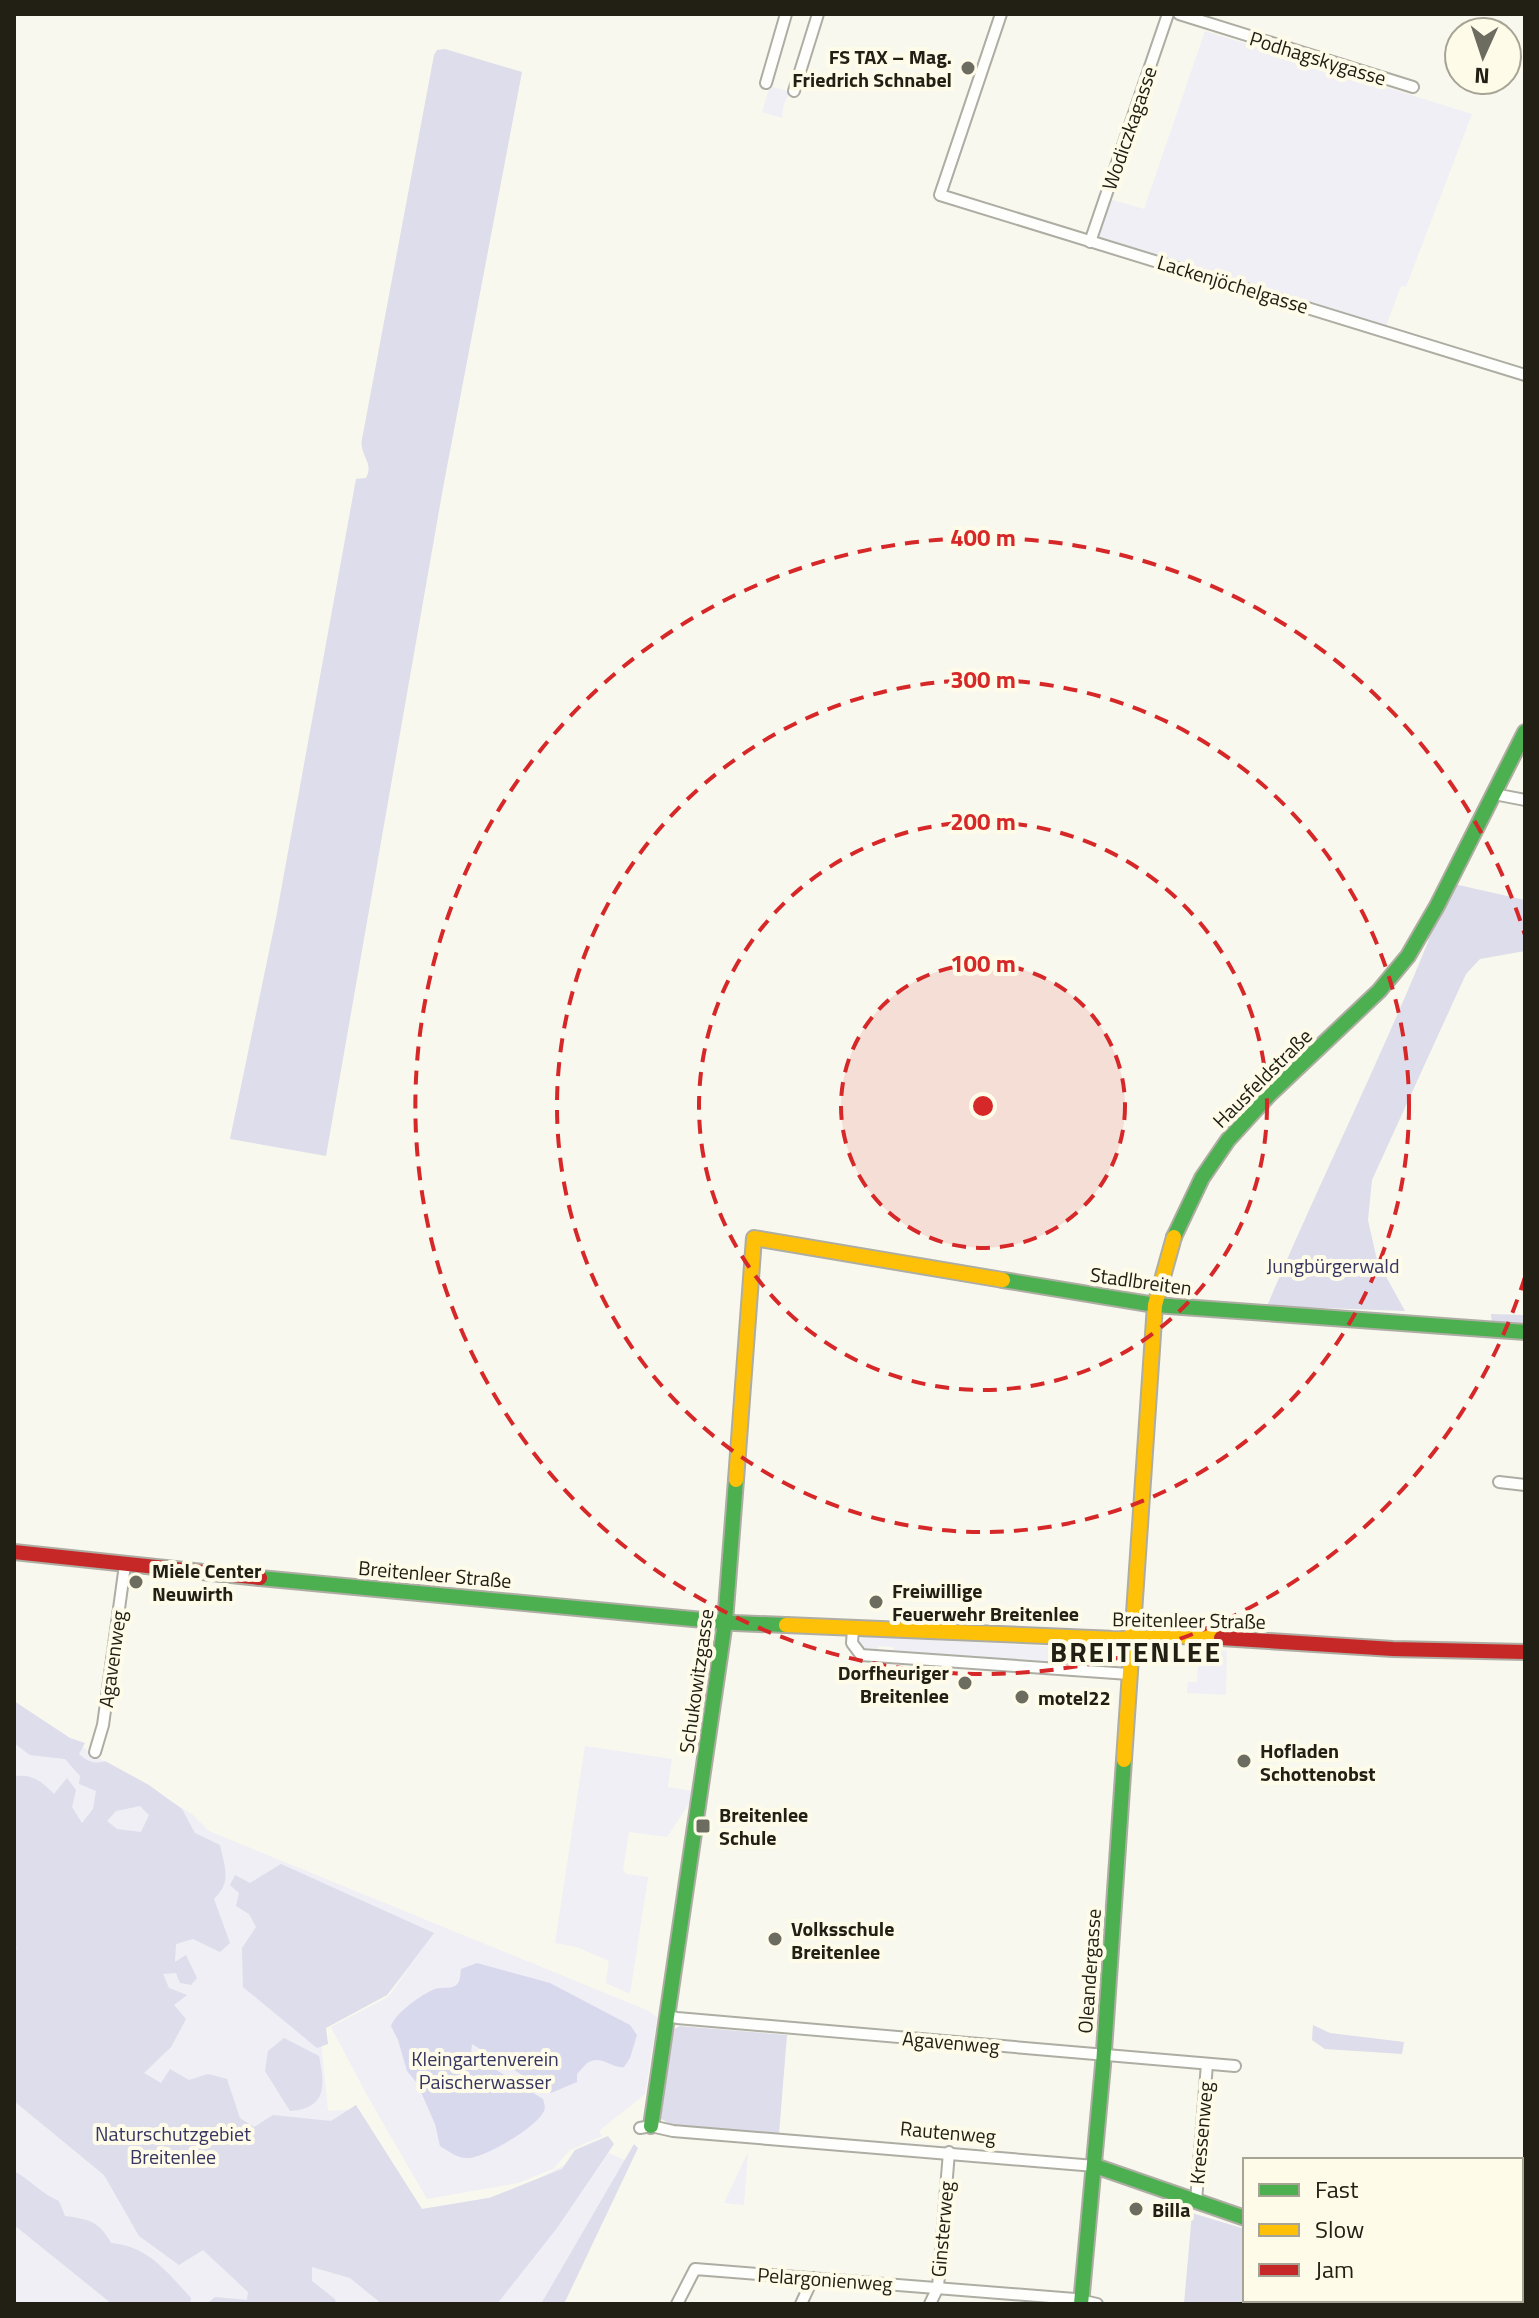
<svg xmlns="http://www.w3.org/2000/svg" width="1539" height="2318" font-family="'Titillium Web',sans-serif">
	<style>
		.green { fill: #efeff5 }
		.forest { fill: #ddddeb; fill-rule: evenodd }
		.water { fill: #d9d9ee }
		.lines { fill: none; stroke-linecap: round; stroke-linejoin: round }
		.street-casing { stroke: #aeada3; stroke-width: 14 }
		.fast-casing { stroke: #aeada3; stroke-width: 18 }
		.slow-casing { stroke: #aeada3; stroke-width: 18 }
		.jam-casing { stroke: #aeada3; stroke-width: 18 }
		.street { stroke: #fefefc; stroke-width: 10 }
		.fast { stroke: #4caf50; stroke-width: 14 }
		.slow { stroke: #ffc107; stroke-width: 14 }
		.jam { stroke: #c62828; stroke-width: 14 }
		.ring { fill: none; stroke: #d62828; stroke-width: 4; stroke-dasharray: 14 10 }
		.poi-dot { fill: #6d6c60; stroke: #fefce9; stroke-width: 3 }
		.labels { text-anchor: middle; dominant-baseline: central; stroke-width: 8; stroke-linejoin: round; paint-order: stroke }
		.poi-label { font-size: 20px; font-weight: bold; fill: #222014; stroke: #fefce9; text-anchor: start }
		.street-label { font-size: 20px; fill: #222014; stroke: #fefce9 }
		.park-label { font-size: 20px; fill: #373562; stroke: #fefce9 }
		.district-label { font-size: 28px; font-weight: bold; letter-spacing: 2px; fill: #222014; stroke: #fefce9 }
		.centre { fill: #d62828; stroke: #fefce9; stroke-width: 4 }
		.ring-label { font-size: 24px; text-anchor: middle; font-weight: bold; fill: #d62828; stroke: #fefce9; stroke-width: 8; stroke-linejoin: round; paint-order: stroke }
	</style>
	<rect width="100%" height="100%" fill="#f9f8ee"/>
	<g class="green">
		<path d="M1205 31 1472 114 1406 287 1401 286 1386 326 1097 239 1109 199 1144 209Z"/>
		<path d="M770 86 790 92 784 104 782 118 762 112Z"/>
		<path d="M864 1636 1059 1647 1057 1652H1049V1657L1058 1658V1664L894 1652 893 1647 878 1646V1650L864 1649 858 1642Z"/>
		<path d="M1065 1649 1113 1652 1117 1656V1662L1107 1664V1667L1063 1664Z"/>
		<path d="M1199 1649 1227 1651 1226 1695 1187 1693 1188 1682H1197Z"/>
		<path d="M14 1701 99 1758 192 1814 209 1831 649 2011 657 2018 645 2094 599 2131 602 2136 570 2150 553 2169 518 2183 427 2199 368 2097 331 2027 388 1997 412 1965 387 1995 320 2029 328 2111 358 2109 422 2209 509 2194 597 2148 625 2160 582 2266 561 2304H118L14 2212Z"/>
		<path d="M585 1746 672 1759 668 1787 692 1791 691 1801 667 1837 629 1832 623 1870 626 1874 648 1877 630 1994 606 1983 609 1961 577 1947 555 1943Z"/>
		<path d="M748 2152 744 2205 724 2203Z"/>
		<path d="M14 2225 112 2304H14Z"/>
	</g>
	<g class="forest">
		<path d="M445 49 522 72 443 488 326 1156 230 1139 276 918 356 479 366 478C373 464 364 460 362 447 361 443 362 438 363 434L434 55 437 50Z"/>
		<path d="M1454 884 1525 900V951L1480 959 1466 974 1372 1180 1368 1220 1377 1260 1405 1311 1267 1306C1319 1183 1378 1065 1428 942L1431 929Z"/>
		<path d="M1491 1314 1525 1315V1327L1492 1325Z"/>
		<path d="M14 1701 70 1738 85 1743 79 1754C87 1761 95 1765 105 1761L149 1785 182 1809 195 1833 220 1845C225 1869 232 1881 214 1899L230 1943 220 1952 193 1939 176 1944 175 1962 186 1955 197 1978 191 1985 180 1983 176 1973 163 1974 169 1988 187 1995 174 2005 186 2019 171 2047 144 2073 161 2083 170 2069 189 2080 208 2074 227 2079 240 2118 254 2127 273 2115 331 2121 356 2105 422 2209 489 2198 562 2169 575 2150 608 2136 614 2144 557 2228 497 2304H382L350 2278 312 2267V2281L335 2299 336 2304H212L209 2302 215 2297 247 2300 248 2292 203 2250 179 2265 139 2236 104 2175 14 2101V1951L17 1948 14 1945V1776C33 1774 41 1781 54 1794L67 1778 76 1790 72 1807 82 1823 93 1809 96 1791 79 1784 80 1776 65 1759 30 1755 14 1743ZM140 1806 149 1815 141 1832 117 1829 107 1821 116 1811Z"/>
		<path d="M281 1864 434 1933 387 1995 326 2028 328 2044 317 2048 243 1987 242 1948 256 1927 249 1914 236 1906 239 1893 230 1885 235 1875 250 1883Z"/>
		<path d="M1313 2025 1330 2033 1404 2042 1402 2054 1325 2049 1312 2040Z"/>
		<path d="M680 2026 787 2035 779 2134 673 2126 661 2119 671 2031Z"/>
		<path d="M284 2038 319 2056C325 2086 327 2108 290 2111L265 2071 268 2051Z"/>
		<path d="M634 2144 638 2148 564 2304H541Z"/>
		<path d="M14 2171C30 2180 42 2194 59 2201L65 2216C88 2219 99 2221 111 2243 148 2246 167 2272 191 2298L190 2304H112L14 2225Z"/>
		<path d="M1192 2213 1245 2229V2300H1356L1354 2304H1184Z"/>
	</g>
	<path class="water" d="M477 1963 550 1983 630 2025 637 2035 630 2058 624 2067C611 2069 600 2053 586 2064 583 2067 580 2071 577 2074V2082L551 2093 472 2044 471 2054 543 2099C544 2103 546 2107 544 2111 537 2127 486 2157 469 2158 458 2159 450 2152 440 2146L435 2124 417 2083 407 2071 398 2040 391 2026C395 2013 422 1994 435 1989 443 1986 455 1991 459 1981 461 1977 460 1973 461 1969Z"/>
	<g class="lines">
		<g class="street-casing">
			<g id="street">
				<path d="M1001 14 940 195 1525 375"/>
				<path d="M1179 14 1413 87"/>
				<path d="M766 83 786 14"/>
				<path d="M794 91 818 14"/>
				<path d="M1090 242 1168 14"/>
				<path d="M1494 794 1525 800"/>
				<path d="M1499 1482 1525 1485"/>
				<path d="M853 1629 852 1643 861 1655 1129 1674"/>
				<path d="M95 1752 103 1725 125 1565"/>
				<path d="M666 2015 677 2018 1235 2066"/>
				<path d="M640 2128 651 2126 673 2131 1095 2166"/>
				<path d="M1196 2201 1207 2064"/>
				<path d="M677 2304 695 2269 1075 2299 1097 2304"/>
				<path d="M801 2304 813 2278"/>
				<path d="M930 2304 938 2287 949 2152"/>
			</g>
		</g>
		<g class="fast-casing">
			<g id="fast">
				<path d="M1174 1237 1202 1178 1228 1140 1269 1095 1379 991 1408 956 1437 906 1525 732"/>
				<path d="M1003 1280 1155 1305 1525 1332"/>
				<path d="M260 1578 735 1623 786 1625"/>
				<path d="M651 2126 725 1622 736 1480"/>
				<path d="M1095 2166 1245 2218"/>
				<path d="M1081 2304 1103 2065 1124 1760"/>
			</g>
		</g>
		<g class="slow-casing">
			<g id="slow">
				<path d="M736 1480 754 1238 1003 1280"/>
				<path d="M786 1625 1116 1639 1186 1636 1221 1638"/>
				<path d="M1124 1760 1155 1305 1174 1237"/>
				<path d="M1485 2300 1496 2304"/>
			</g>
		</g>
		<g class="jam-casing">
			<g id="jam">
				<path d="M14 1552 260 1578"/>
				<path d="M1221 1638 1393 1649 1525 1652"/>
			</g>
		</g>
		<use href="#street" class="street"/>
		<use href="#fast" class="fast"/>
		<use href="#slow" class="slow"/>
		<use href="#jam" class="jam"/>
	</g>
	<circle cx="983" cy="1106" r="142" fill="#d62828" fill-opacity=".12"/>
	<g class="ring">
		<circle cx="983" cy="1106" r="142"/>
		<circle cx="983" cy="1106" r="284"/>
		<circle cx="983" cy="1106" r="426"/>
		<path d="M1525 1277A568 568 0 1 1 1525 935"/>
	</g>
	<g class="poi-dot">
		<circle cx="968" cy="68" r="8"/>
		<circle cx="136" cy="1582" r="8"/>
		<circle cx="876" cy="1602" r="8"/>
		<circle cx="965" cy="1683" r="8"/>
		<circle cx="1022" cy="1697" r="8"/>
		<circle cx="1244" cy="1761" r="8"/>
		<rect x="695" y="1818" width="16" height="16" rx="4"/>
		<circle cx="775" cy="1939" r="8"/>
		<circle cx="1136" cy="2209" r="8"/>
	</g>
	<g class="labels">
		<g class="poi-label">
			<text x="952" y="56" text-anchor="end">FS TAX – Mag.<tspan x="952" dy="23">Friedrich Schnabel</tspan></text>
			<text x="152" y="1570">Miele Center<tspan x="152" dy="23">Neuwirth</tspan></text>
			<text x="892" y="1590">Freiwillige<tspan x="892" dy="23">Feuerwehr Breitenlee</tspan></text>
			<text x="949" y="1672" text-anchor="end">Dorfheuriger<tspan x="949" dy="23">Breitenlee</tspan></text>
			<text x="1038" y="1697">motel22</text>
			<text x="1260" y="1750">Hofladen<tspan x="1260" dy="23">Schottenobst</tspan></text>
			<text x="719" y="1814">Breitenlee<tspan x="719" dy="23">Schule</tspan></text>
			<text x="791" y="1928">Volksschule<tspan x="791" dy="23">Breitenlee</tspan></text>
			<text x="1152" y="2209">Billa</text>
		</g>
		<g class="street-label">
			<text transform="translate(1318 58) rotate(17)">Podhagskygasse</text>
			<text transform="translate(1129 128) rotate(-71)">Wodiczkagasse</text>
			<text transform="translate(1233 284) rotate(17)">Lackenjöchelgasse</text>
			<text transform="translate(1262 1078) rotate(-45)">Hausfeldstraße</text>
			<text transform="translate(1141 1281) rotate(8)">Stadlbreiten</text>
			<text transform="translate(435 1574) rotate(5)">Breitenleer Straße</text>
			<text transform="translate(1189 1620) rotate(1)">Breitenleer Straße</text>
			<text transform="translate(112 1659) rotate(-82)">Agavenweg</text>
			<text transform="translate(696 1681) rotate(-82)">Schukowitzgasse</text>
			<text transform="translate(1089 1971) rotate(-86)">Oleandergasse</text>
			<text transform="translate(951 2042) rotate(5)">Agavenweg</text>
			<text transform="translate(948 2132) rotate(5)">Rautenweg</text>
			<text transform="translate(1201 2133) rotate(-85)">Kressenweg</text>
			<text transform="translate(942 2229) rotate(-85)">Ginsterweg</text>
			<text transform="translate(825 2279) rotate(4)">Pelargonienweg</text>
		</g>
		<g class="park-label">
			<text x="1333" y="1265">Jungbürgerwald</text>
			<text x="485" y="2058">Kleingartenverein<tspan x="485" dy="23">Paischerwasser</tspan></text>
			<text x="173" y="2133">Naturschutzgebiet<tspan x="173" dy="23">Breitenlee</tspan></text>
		</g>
		<g class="district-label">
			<text x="1136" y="1651">BREITENLEE</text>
		</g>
	</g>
	<circle cx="983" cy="1106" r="12" class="centre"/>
	<g class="ring-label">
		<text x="983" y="546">400 m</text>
		<text x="983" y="688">300 m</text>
		<text x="983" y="830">200 m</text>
		<text x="983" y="972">100 m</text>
	</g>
	<rect width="1539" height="2318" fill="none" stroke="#222014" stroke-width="32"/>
	<rect x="1243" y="2158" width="280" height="144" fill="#fefce9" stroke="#a6a494" stroke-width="2"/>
	<rect x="1259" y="2184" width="40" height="12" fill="#4caf50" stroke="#a6a494" stroke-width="2"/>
	<text x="1315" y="2198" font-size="24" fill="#222014">Fast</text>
	<rect x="1259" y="2224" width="40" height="12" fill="#ffc107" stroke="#a6a494" stroke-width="2"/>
	<text x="1315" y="2238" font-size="24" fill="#222014">Slow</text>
	<rect x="1259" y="2264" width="40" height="12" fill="#c62828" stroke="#a6a494" stroke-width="2"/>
	<text x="1315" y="2278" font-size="24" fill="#222014">Jam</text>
	<g transform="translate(1483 56) rotate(183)"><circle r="38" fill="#fefce9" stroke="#a6a494" stroke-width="2"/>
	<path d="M0-6L14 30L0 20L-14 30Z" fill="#6d6c60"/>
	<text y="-12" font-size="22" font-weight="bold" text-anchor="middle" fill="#222014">N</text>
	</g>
</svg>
